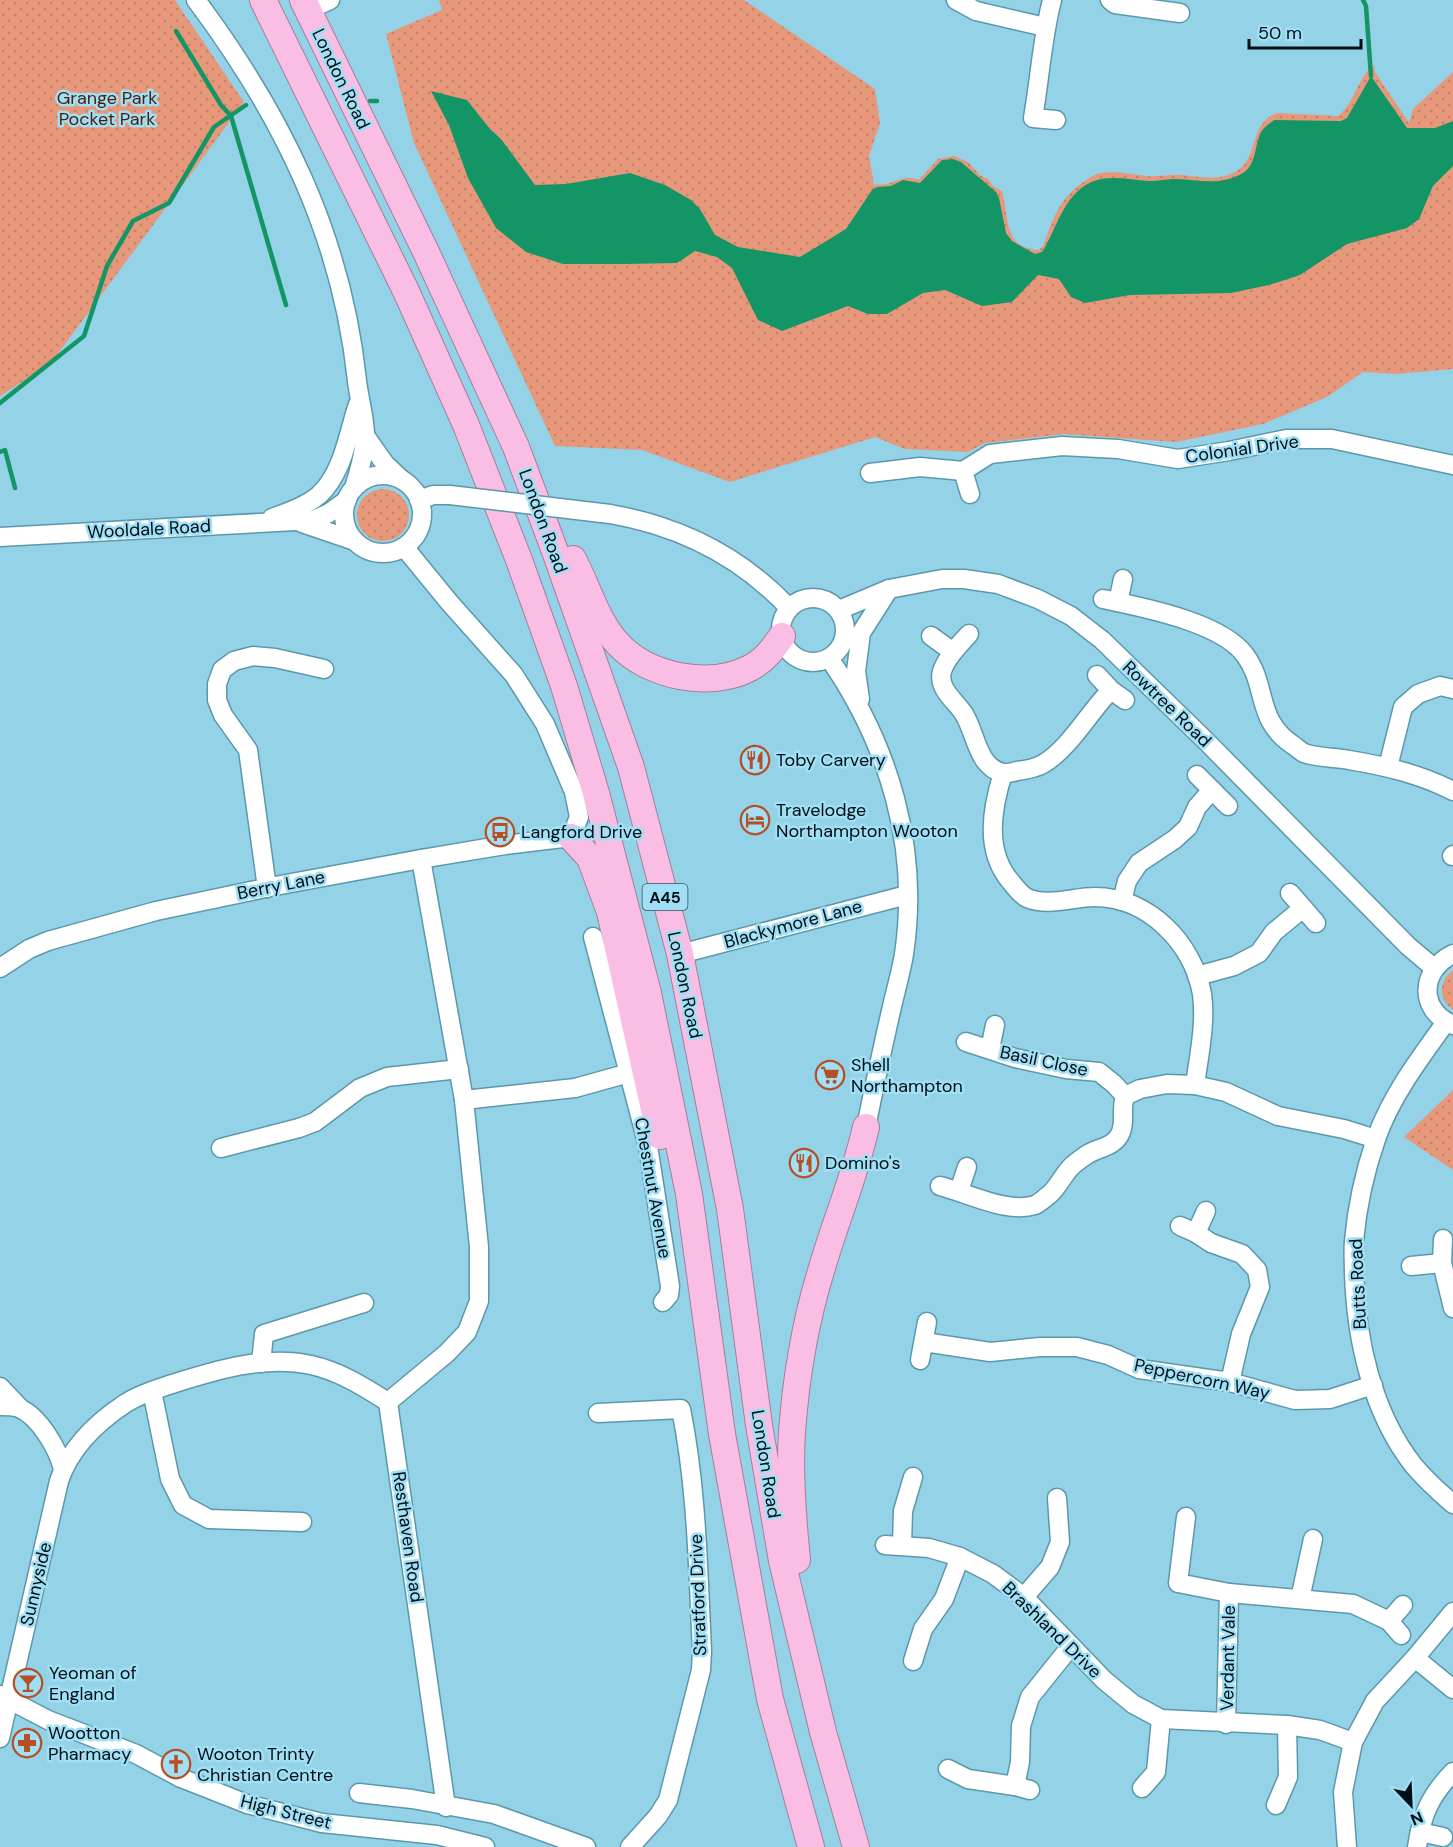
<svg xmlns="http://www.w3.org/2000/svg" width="1453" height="1847" font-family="'DM Sans',sans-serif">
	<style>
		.grass { fill: url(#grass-dots) }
		.water { fill: #139565 }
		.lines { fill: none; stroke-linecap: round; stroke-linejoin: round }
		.stream { stroke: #139565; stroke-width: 4.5 }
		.minor-casing { stroke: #5c98ac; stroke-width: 21 }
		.highway-casing { stroke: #a2809b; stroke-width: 28 }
		.minor { stroke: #fff; stroke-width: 18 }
		.highway { stroke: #fabde3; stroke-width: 26 }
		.minor-bridge-casing { stroke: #5c98ac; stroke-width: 21; stroke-linecap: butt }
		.minor-bridge { stroke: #fff; stroke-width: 18 }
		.labels { text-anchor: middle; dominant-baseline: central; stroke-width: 5; stroke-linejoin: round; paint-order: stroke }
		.shield { fill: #a1dff4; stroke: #304d59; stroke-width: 1.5 }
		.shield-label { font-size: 16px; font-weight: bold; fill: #000e16 }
		.street-label { font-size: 18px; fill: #000e16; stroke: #a1dff4 }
		.park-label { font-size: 18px; fill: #4c1e0c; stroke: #a1dff4 }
		.poi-label { font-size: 18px; fill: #000e16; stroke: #a1dff4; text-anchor: start }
	</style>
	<defs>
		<pattern id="grass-dots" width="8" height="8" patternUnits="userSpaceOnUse" patternTransform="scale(1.5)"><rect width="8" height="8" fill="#e7987b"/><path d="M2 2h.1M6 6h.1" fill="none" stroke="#c4826a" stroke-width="1.8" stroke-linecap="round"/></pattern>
	</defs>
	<rect width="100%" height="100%" fill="#94d2e7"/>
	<g class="grass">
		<path d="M0 0H175L244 102 51 363 0 396Z"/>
		<path d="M439 0H744L875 89 880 123 869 156 874 185C879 184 886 185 890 183 901 179 907 176 919 180L938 159 954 156 968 162 981 176 988 179 993 186 1002 191C1009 216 1003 249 1039 250L1043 246C1054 217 1059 197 1088 179 1092 177 1095 174 1100 173 1115 171 1131 174 1146 176 1158 177 1171 174 1183 175 1200 177 1217 181 1233 173 1261 160 1247 124 1277 113L1338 116C1355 103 1358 76 1374 65L1375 72 1409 123 1413 109 1453 72V369L1396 374 1363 372 1327 397 1263 424 1176 442 1064 434 985 443 968 452 905 449 875 437 730 482 642 450 555 446 414 143 386 34 442 10Z"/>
		<circle cx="383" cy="515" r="26"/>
		<path d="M1453 970V1010C1438 999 1438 982 1453 970Z"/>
		<path d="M1453 1090V1170L1404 1137Z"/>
	</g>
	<path class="water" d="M1371 76 1407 128H1435L1453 121V166L1433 186 1419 219 1407 228 1347 244 1300 275 1269 285 1231 293 1130 295 1085 303 1071 297 1059 279 1038 275 1012 302 982 306 945 290 923 293 887 314H868L848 306 782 331 758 320 732 268 717 257 695 251 677 263 624 264H563L526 252 496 228 468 178 449 125 431 91 467 100 490 129 501 139 535 185 566 184 630 173 665 185 691 200 700 209 715 235 738 247 800 257 846 229 872 190 877 187 891 186 903 180 920 183 942 160 953 159 961 162 996 192 999 198 1006 233 1012 241 1035 254 1042 252C1055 232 1060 207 1079 190 1099 172 1124 179 1149 181 1158 181 1167 179 1176 179 1200 180 1221 186 1243 173 1257 164 1254 146 1261 132 1264 127 1270 123 1274 120L1341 121 1347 118Z"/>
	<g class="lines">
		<g class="stream">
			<path d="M1363 0 1366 6 1371 76"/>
			<path d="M176 31 221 105 231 116 286 305"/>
			<path d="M370 101H377"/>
			<path d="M0 403 84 336 107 266 133 221 169 203 214 127 246 105"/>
			<path d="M0 452 5 450 15 488"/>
		</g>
		<g class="minor-casing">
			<g id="minor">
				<path d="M196 0C282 115 342 236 357 381 359 399 366 421 365 439 364 456 359 472 354 488"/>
				<path d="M956 0 976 11 1045 27"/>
				<path d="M1052 0C1042 39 1040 78 1033 118L1056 120"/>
				<path d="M1110 0 1115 4 1180 13"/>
				<path d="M308 10 330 0"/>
				<path d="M366 437 385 464 401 479"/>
				<path d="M870 473 920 467 963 471"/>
				<circle cx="383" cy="514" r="39"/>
				<path d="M970 494 963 471 990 454 1062 446 1118 449 1178 459 1229 451 1286 439H1332L1453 465"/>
				<path d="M419 500 433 495H450"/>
				<path d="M610 514C679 526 741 557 789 608"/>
				<path d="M272 518C288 512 306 506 319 495 343 473 348 434 358 404"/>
				<path d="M302 523 355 541"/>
				<path d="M0 537 314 520 329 513 347 500"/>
				<circle cx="813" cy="630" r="32"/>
				<path d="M1103 599C1141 607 1221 622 1245 655 1268 686 1255 720 1293 745 1296 747 1300 751 1304 753 1317 758 1335 757 1349 760 1385 766 1420 774 1453 791"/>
				<path d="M1118 602 1123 579"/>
				<path d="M839 610 889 589 942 579H964L998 584 1038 599 1071 616 1102 640 1207 742 1408 946 1434 968"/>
				<path d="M969 634C959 645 947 657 942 671 937 689 956 701 964 714 976 733 977 767 1003 773 1007 774 1013 772 1017 771 1025 770 1036 768 1043 764 1070 748 1089 712 1111 690"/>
				<path d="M931 636 953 652"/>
				<path d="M829 658C889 745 920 847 904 954 901 973 895 992 891 1011 882 1050 874 1088 866 1127"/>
				<path d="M1097 675 1111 690 1125 700"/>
				<path d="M860 699 856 671 861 633 889 589"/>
				<path d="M1388 767 1403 707 1418 694 1440 686 1453 689"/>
				<path d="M1003 773C992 808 984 851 1011 882 1015 887 1021 895 1027 898 1048 907 1073 897 1095 897 1148 897 1193 943 1202 994 1206 1024 1199 1055 1195 1085"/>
				<path d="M1197 775 1228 806"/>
				<path d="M1452 856 1453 855"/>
				<path d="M267 888 248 750 223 715 217 700V684L222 670 234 661 253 656 275 658 324 669"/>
				<path d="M1290 893 1316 923"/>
				<path d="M1122 901 1127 881 1139 863 1175 839 1188 827 1197 807 1212 790"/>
				<path d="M593 937 648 1146 670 1286 669 1295 663 1302"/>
				<path d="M680 954 907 895"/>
				<path d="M1453 954C1420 970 1418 1010 1453 1025"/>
				<path d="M0 968 29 949 48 941 156 911 275 886 421 859 505 845 571 837 579 817 574 792 545 724 514 675 449 602 404 547"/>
				<path d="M1197 976 1234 966 1259 953 1274 932 1303 908"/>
				<path d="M1446 1022C1420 1058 1391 1096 1376 1139 1365 1171 1357 1207 1354 1241 1353 1252 1354 1263 1354 1273 1356 1339 1372 1413 1414 1466 1426 1480 1439 1492 1453 1504"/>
				<path d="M966 1042 1015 1058 1066 1069 1099 1072 1114 1084 1125 1096"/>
				<path d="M990 1049 995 1025"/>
				<path d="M464 1100 575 1088 629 1073"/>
				<path d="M221 1148 299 1128 315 1122 360 1088 387 1077 459 1069"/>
				<path d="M940 1186C968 1193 1007 1214 1035 1205 1040 1203 1046 1197 1050 1194 1059 1186 1064 1173 1073 1165 1078 1161 1083 1157 1088 1154 1100 1147 1115 1147 1121 1132 1126 1118 1120 1112 1125 1096L1140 1089 1167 1084 1195 1085 1226 1092 1278 1116 1344 1129 1376 1139"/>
				<path d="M959 1191 967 1167"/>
				<path d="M1180 1226 1196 1233 1211 1243 1242 1254 1257 1270 1260 1287 1241 1334 1230 1382"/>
				<path d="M1196 1233 1206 1211"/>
				<path d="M1443 1239 1442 1263 1453 1308"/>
				<path d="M1411 1266 1442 1263"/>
				<path d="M924 1342 990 1352 1040 1347H1077L1108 1355 1139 1369 1230 1382 1295 1400 1330 1399 1373 1385"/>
				<path d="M920 1360 927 1322"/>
				<path d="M261 1363 264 1334 364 1303"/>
				<path d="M0 1387 19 1407"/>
				<path d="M152 1391 170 1479 183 1505 209 1519 302 1522"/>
				<path d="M388 1402 447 1353 467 1332 479 1301V1247L464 1100 421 859"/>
				<path d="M0 1406C6 1406 14 1406 19 1408 39 1416 58 1449 63 1469"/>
				<path d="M598 1413 681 1409C697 1488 698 1570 702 1651L701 1670 668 1800 658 1816 630 1847"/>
				<path d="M1186 1517 1178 1583 1229 1593 1353 1604 1389 1621 1401 1635"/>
				<path d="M885 1545 929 1548 960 1557 993 1574 1024 1597 1104 1680 1133 1704 1161 1719 1287 1725 1320 1730 1353 1742"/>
				<path d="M902 1545 903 1511 913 1477"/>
				<path d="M1024 1597 1050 1567 1060 1542 1057 1498"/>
				<path d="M1300 1599 1313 1539"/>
				<path d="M1389 1621 1403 1605"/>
				<path d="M1415 1658 1453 1689"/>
				<path d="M913 1661 923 1629 944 1599 960 1557"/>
				<path d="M0 1695 48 1720 136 1754 181 1778 247 1804 322 1823 437 1835 485 1847"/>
				<path d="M1226 1724 1229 1593"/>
				<path d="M0 1738 59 1481C70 1448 97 1422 126 1403 140 1394 157 1389 172 1384 216 1370 265 1355 311 1365 339 1371 364 1387 388 1402L446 1807"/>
				<path d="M948 1769 968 1779 1015 1786 1030 1790"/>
				<path d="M1015 1786 1020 1762 1021 1726 1030 1697 1071 1646"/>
				<path d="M1142 1788 1156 1772 1161 1719"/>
				<path d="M359 1793 412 1799 494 1814 586 1847"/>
				<path d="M1276 1805 1288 1777 1287 1725"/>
				<path d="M1420 1832 1443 1837"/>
				<path d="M1347 1847 1343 1792 1353 1742 1375 1701 1415 1658 1453 1612"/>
				<path d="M1417 1847C1422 1814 1430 1796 1453 1772"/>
			</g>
		</g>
		<g class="highway-casing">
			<g id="highway">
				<path d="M263 0 406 291 466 425 519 560 564 686 596 793 648 993 689 1194 722 1434 770 1699 811 1847"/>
				<path d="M303 0 426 252 516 447 556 554 631 767 680 954 730 1209 759 1425 782 1561 823 1732 856 1847"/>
				<path d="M573 559C588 587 596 620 618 644 649 677 710 689 750 668 764 661 773 649 782 636"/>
				<path d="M571 837 590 858 610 912 660 1136"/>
				<path d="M797 1560C793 1520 789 1473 792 1432 796 1378 805 1323 821 1271 835 1222 855 1176 866 1127"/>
			</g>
		</g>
		<use href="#minor" class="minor"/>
		<use href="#highway" class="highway"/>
		<g class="minor-bridge-casing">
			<path id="minor-bridge" d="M450 495 610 514"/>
		</g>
		<use href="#minor-bridge" class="minor-bridge"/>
	</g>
	<defs>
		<g id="restaurant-ring" transform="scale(1.5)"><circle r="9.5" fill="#a1dff4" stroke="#b64f25" stroke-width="1.5"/><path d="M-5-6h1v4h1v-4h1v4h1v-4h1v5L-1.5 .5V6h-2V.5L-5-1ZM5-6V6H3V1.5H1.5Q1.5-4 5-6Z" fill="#b64f25"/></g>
		<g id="hotel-ring" transform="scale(1.5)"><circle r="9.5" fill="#a1dff4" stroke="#b64f25" stroke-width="1.5"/><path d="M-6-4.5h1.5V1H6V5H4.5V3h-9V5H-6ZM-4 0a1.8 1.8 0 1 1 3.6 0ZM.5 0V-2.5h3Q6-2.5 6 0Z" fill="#b64f25"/></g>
		<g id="bus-ring" transform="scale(1.5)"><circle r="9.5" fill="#a1dff4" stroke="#b64f25" stroke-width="1.5"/><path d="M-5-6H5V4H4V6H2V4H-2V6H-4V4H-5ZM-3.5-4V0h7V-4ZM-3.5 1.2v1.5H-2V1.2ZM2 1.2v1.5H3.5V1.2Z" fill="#b64f25"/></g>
		<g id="supermarket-ring" transform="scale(1.5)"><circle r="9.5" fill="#a1dff4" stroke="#b64f25" stroke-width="1.5"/><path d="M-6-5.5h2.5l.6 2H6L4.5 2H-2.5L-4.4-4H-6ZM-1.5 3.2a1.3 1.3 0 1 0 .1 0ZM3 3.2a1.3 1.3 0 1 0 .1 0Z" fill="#b64f25"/></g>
		<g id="bar-ring" transform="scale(1.5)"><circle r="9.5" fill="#a1dff4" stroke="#b64f25" stroke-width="1.5"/><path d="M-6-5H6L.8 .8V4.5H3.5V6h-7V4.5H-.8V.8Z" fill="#b64f25"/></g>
		<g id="pharmacy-ring" transform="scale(1.5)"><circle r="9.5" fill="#a1dff4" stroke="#b64f25" stroke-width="1.5"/><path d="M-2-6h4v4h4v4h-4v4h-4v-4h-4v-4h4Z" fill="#b64f25"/></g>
		<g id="church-ring" transform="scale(1.5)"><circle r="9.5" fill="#a1dff4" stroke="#b64f25" stroke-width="1.5"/><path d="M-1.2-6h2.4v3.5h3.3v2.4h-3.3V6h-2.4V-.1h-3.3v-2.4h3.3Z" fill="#b64f25"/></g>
	</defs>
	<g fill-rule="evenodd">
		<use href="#restaurant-ring" x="755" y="760"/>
		<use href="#hotel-ring" x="755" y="820"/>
		<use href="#bus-ring" x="500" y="832"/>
		<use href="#supermarket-ring" x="830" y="1075"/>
		<use href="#restaurant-ring" x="804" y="1163"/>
		<use href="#bar-ring" x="28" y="1683"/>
		<use href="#pharmacy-ring" x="27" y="1743"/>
		<use href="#church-ring" x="176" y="1764"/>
	</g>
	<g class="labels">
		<rect class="shield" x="642.5" y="884" width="45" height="26" rx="4.5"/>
		<g class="shield-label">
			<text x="665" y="897">A45</text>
		</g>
		<g class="street-label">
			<text transform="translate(341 79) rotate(64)">London Road</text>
			<text transform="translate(1242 449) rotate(-8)">Colonial Drive</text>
			<text transform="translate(543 521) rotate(70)">London Road</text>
			<text transform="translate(149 529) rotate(-3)">Wooldale Road</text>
			<text transform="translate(1167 704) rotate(44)">Rowtree Road</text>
			<text transform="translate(281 885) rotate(-11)">Berry Lane</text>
			<text transform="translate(793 924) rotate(-15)">Blackymore Lane</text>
			<text transform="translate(685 985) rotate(78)">London Road</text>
			<text transform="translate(1044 1061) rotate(12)">Basil Close</text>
			<text transform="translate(653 1188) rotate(80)">Chestnut Avenue</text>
			<text transform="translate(1358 1284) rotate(-93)">Butts Road</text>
			<text transform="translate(1202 1379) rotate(12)">Peppercorn Way</text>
			<text transform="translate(766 1464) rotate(81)">London Road</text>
			<text transform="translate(408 1537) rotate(82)">Resthaven Road</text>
			<text transform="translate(36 1584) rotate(-77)">Sunnyside</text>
			<text transform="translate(698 1595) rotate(-92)">Stratford Drive</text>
			<text transform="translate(1052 1630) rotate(44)">Brashland Drive</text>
			<text transform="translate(1228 1658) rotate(-89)">Verdant Vale</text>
			<text transform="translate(286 1812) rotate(14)">High Street</text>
		</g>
		<g class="park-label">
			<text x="107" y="98">Grange Park<tspan x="107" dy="21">Pocket Park</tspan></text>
		</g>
		<g class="poi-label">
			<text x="776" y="760">Toby Carvery</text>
			<text x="776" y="810">Travelodge<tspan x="776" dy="21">Northampton Wooton</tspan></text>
			<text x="521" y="832">Langford Drive</text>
			<text x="851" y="1065">Shell<tspan x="851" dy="21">Northampton</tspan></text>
			<text x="825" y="1163">Domino's</text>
			<text x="49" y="1673">Yeoman of<tspan x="49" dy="21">England</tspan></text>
			<text x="48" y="1733">Wootton<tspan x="48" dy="21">Pharmacy</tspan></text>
			<text x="197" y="1754">Wooton Trinty<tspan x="197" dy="21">Christian Centre</tspan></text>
		</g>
	</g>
	<g transform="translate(1411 1805) rotate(157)" stroke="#a1dff4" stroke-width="4.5" paint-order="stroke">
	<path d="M0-4.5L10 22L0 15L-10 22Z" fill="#000e16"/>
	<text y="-9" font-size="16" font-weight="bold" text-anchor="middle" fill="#000e16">N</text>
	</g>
	<path d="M1249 39v9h112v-9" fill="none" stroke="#000e16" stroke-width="3"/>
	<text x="1258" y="39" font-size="18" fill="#000e16" stroke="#a1dff4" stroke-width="4.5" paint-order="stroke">50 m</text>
</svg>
